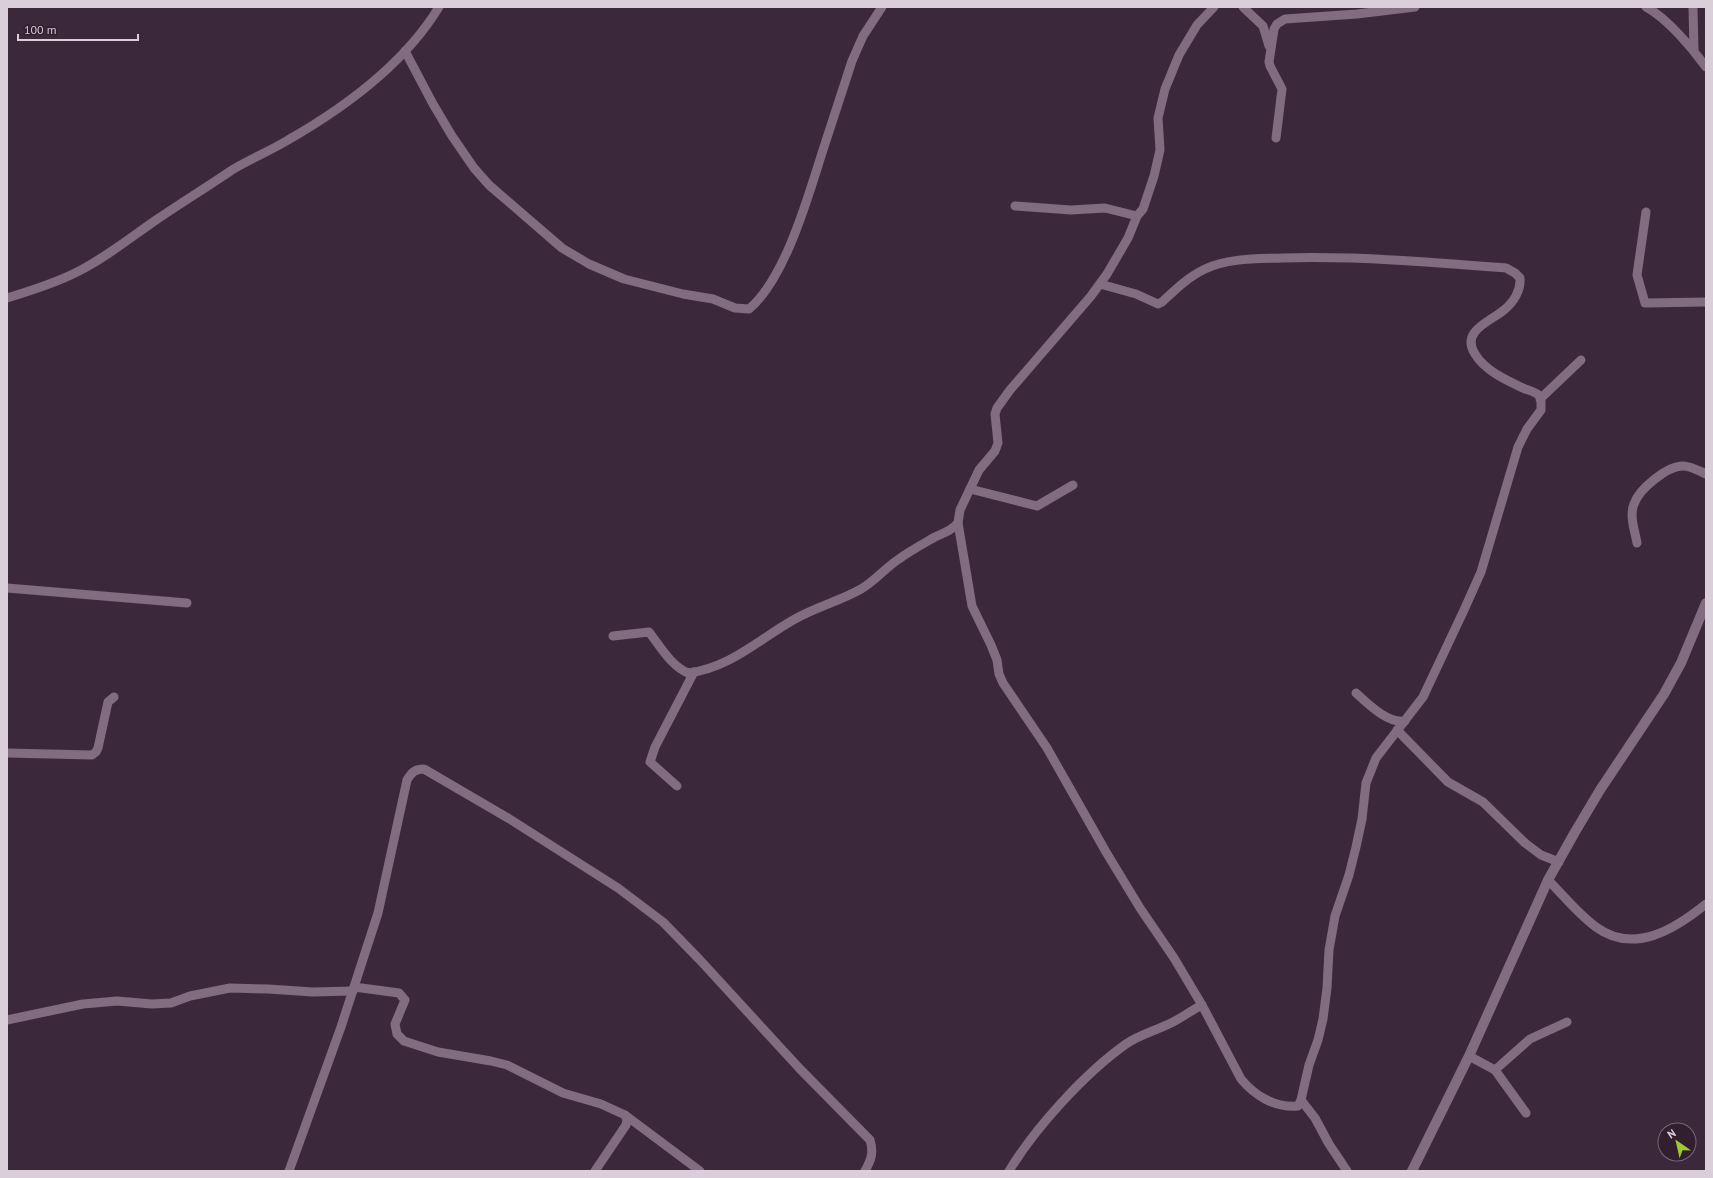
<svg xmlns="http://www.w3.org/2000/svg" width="1713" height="1178" font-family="'PT Sans',sans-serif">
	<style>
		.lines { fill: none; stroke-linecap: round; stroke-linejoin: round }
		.minor { stroke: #816c81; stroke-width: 9 }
		.secondary { stroke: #816c81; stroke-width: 10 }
	</style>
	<rect width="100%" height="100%" fill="#3b293b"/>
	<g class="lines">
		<g class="minor">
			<path d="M1214 7 1197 25 1179 55 1165 89 1158 118 1160 150 1154 176 1143 209 1137 216 1128 238 1107 274 1091 296 1010 390 997 408 995 414 998 443 995 451 979 470 960 510 958 523 972 606 991 645 997 660 999 674 1003 683 1047 748 1106 852 1140 908 1174 958 1202 1005 1241 1079C1255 1096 1275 1108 1298 1106L1301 1100"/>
			<path d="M1243 7 1263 26 1269 46"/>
			<path d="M1646 7C1667 18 1692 48 1706 67"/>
			<path d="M1693 7 1694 51"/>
			<path d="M405 51 433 104 452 136 474 168 489 185 562 248 589 264 624 279 683 294 713 299 735 308 749 309C785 279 808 197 822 153 832 122 842 91 852 61L863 36 882 7"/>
			<path d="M1276 138 1282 89 1270 66 1269 62 1274 29 1277 24 1285 19 1357 14 1415 7"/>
			<path d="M1015 206 1071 210 1105 208 1137 216"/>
			<path d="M1646 212 1637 275 1645 303 1706 302"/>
			<path d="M1100 284 1136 294 1158 304 1162 302C1175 290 1188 277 1205 269 1228 258 1257 259 1282 258 1357 256 1431 262 1506 268L1515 273 1520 278C1521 290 1514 302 1504 310 1491 321 1460 331 1475 354 1485 371 1508 381 1525 389 1531 391 1536 392 1541 397V410L1527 429 1518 447 1481 572 1464 610 1423 697 1376 758 1366 783 1362 819 1356 847 1349 875 1335 916 1329 950 1327 988 1323 1019 1318 1040 1309 1065 1301 1100 1315 1118 1329 1144 1347 1171"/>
			<path d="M7 298C30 291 53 284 75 273 104 259 130 238 156 220 181 203 207 187 232 170 250 159 270 151 288 140 344 108 405 63 439 7"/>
			<path d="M1540 399 1581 360"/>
			<path d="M970 489 1037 506 1073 485"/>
			<path d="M1637 543C1635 531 1629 516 1634 504 1639 489 1667 466 1683 466 1691 466 1699 471 1706 474"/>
			<path d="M7 588 187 603"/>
			<path d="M613 636 649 632C660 646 671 666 688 673 730 668 759 639 795 619 816 607 840 601 861 589 875 581 885 568 899 559 910 551 923 544 935 537 944 533 951 531 958 523"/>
			<path d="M1356 693C1368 704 1388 724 1405 721"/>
			<path d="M1397 730 1448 782 1483 802 1525 843 1541 855 1559 862"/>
			<path d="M7 753 92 755 96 752 98 748 108 702 114 697"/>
			<path d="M677 786 650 762 655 747 694 672"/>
			<path d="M1548 880C1564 896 1578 914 1596 927 1634 955 1675 929 1706 904"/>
			<path d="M354 987 399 993 405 1000 395 1024 397 1034 404 1041 438 1052 491 1061 507 1065 563 1093 601 1104 625 1115 627 1120 626 1125 595 1171"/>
			<path d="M7 1020 83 1004 117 1001 152 1004 171 1003 190 996 230 988 268 989 313 992 353 991"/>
			<path d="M1469 1056 1495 1070 1530 1039 1567 1022"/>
			<path d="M1495 1070 1526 1113"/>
			<path d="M625 1115 700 1171"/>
			<path d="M289 1171 341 1027 378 913 407 780C412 772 415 769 424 769L508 818 618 888 663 922 699 959 800 1069 870 1140C874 1153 871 1160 865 1171"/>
			<path d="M1009 1171C1035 1128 1085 1073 1126 1044 1140 1034 1158 1030 1173 1022 1183 1017 1192 1010 1202 1005"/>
		</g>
		<path class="secondary" d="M1412 1171 1469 1056 1548 880 1575 832 1600 790 1664 694 1681 663 1706 603"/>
	</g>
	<rect width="1713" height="1178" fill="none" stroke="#daceda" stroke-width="16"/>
	<g transform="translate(1677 1142) rotate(326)"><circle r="19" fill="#311f30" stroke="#756574"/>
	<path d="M0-3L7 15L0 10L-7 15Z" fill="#9cca31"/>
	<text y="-6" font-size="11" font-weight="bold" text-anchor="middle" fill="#daceda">N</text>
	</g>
	<path d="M18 34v6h120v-6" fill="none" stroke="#daceda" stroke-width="2"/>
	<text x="24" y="34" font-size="12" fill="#daceda" stroke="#311f30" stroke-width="3" paint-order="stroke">100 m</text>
</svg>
